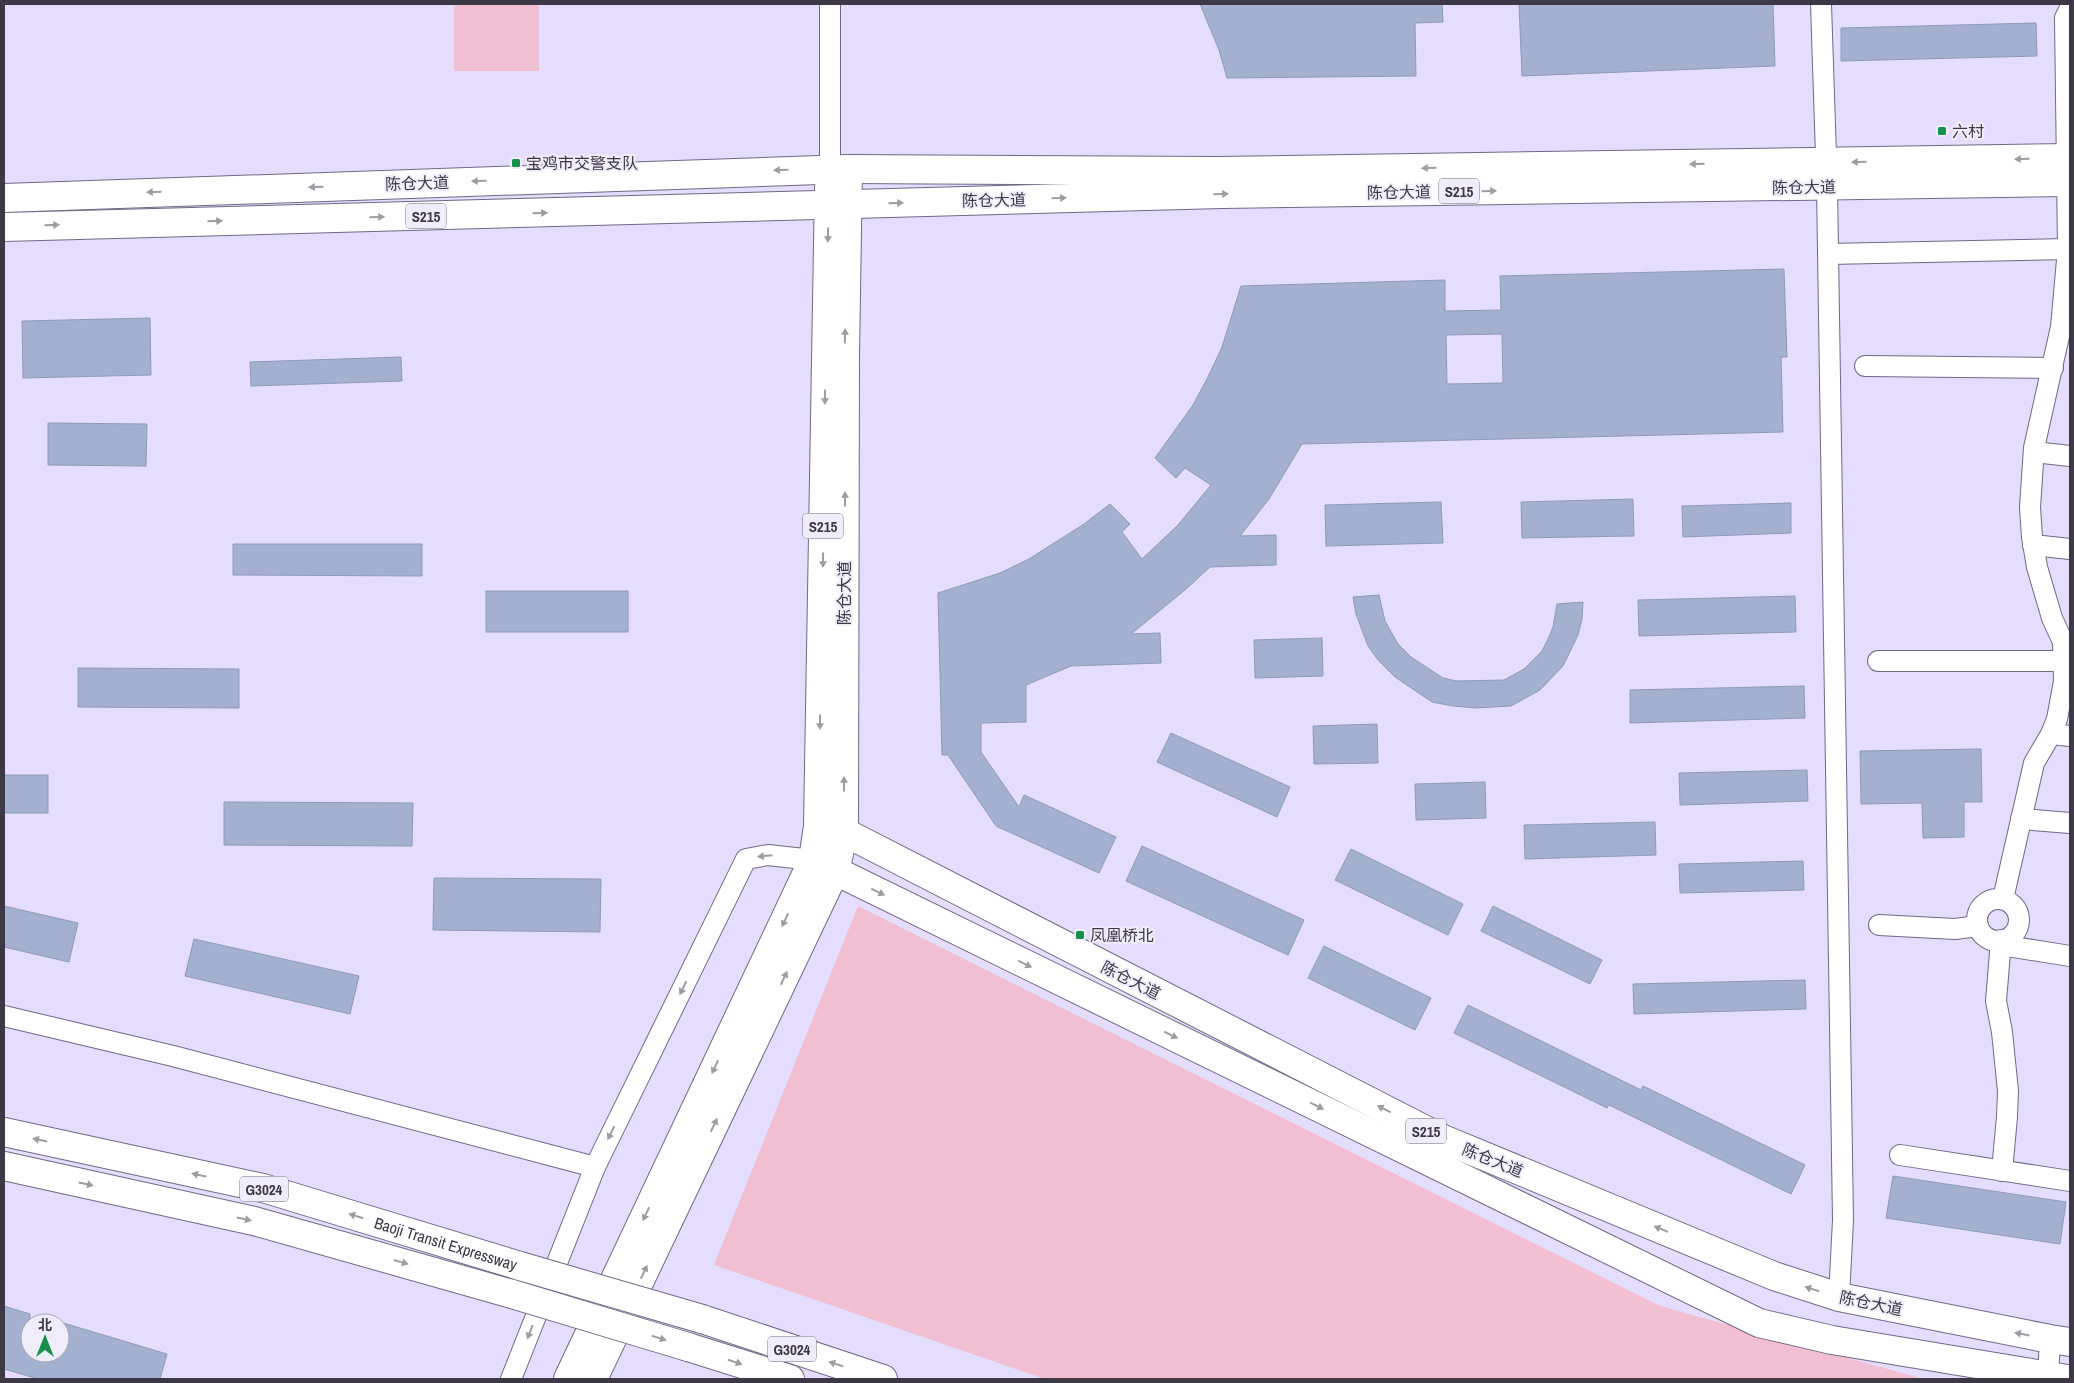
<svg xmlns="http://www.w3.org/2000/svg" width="2074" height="1383" font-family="'Archivo Narrow','Noto Sans SC',sans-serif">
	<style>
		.green { fill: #f0bfd1 }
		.building { fill: #a4b0cf; stroke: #8e9ab8; fill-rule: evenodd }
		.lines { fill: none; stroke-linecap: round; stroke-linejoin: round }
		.street-casing { stroke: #706885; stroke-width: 22 }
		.primary-casing { stroke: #706885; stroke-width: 30 }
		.highway-casing { stroke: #706885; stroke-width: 30 }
		.street { stroke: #fff; stroke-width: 20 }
		.primary { stroke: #fff; stroke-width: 28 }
		.highway { stroke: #fff; stroke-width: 28 }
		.highway-bridge-casing { stroke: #706885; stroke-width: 30; stroke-linecap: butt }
		.highway-bridge { stroke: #fff; stroke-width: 28 }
		.oneway { fill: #9e9ca2 }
		.poi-dot { fill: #16904b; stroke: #f0edfb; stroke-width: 2 }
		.labels { text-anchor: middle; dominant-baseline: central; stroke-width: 4; stroke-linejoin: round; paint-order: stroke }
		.shield { fill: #f0edfb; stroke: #726e7c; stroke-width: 1 }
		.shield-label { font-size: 15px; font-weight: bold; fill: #3c3845 }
		.poi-label { font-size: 16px; fill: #3c3845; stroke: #f0edfb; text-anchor: start }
		.street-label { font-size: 16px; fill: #3c3845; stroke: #f0edfb }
	</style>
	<rect width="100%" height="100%" fill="#e5ddfe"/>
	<g class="green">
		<rect x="454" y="4" width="85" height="67"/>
		<path d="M858 906 1660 1306 1924 1379H1045L714 1265Z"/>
	</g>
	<g class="building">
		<path d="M1200 4H1442L1443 22 1415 23 1416 76 1227 78 1219 50Z"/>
		<path d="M1519 4H1773L1775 66 1522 76Z"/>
		<path d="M2036 23 2037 56 1841 61V28Z"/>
		<path d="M1784 269 1787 357H1781L1783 432 1302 444 1269 499 1240 536 1276 535V565L1210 567 1185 590 1131 634 1160 633 1161 663 1071 666 1026 685V722L981 723V752L1019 807 1024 795 1116 837 1099 873 996 826 948 755H942L938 593 1000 573 1029 559 1084 524 1110 504 1130 524 1122 532 1142 559 1178 525 1211 485 1185 468 1176 478 1155 458 1193 405 1208 377 1222 347 1241 286 1445 280V311L1501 310 1500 276ZM1502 334 1503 383 1447 384 1446 335Z"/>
		<path d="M150 318 151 375 23 378 22 321Z"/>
		<path d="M401 357 402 381 251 386 250 362Z"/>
		<path d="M48 423 147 424 146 466 48 465Z"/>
		<path d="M1633 499 1634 536 1522 538 1521 502Z"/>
		<path d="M1441 502 1443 543 1326 546 1325 505Z"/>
		<path d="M1791 503V533L1683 537 1682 506Z"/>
		<path d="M233 544H422V576L233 575Z"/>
		<rect x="486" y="591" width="142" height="41"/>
		<path d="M1379 595 1385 621 1398 644 1411 657 1443 678 1456 681 1504 680 1524 669 1542 651 1548 639 1553 627 1557 604 1583 602 1582 619 1578 635 1563 666 1540 690 1511 706 1476 708 1453 706 1432 702 1395 677 1378 660 1368 646 1356 614 1353 597Z"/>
		<path d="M1795 596 1796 632 1639 636 1638 600Z"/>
		<path d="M1322 638 1323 676 1255 678 1254 640Z"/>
		<path d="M78 668 239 669V708L78 707Z"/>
		<path d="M1804 686 1805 718 1630 723V690Z"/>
		<path d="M1377 724 1378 763 1314 764 1313 726Z"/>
		<path d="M1171 733 1290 787 1277 817 1157 762Z"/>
		<path d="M1981 749 1982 802H1964V837L1923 838 1922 803 1861 804 1860 751Z"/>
		<path d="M1807 770 1808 801 1680 805 1679 773Z"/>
		<rect x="4" y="775" width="44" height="38"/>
		<path d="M1485 782 1486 818 1416 820 1415 784Z"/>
		<path d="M224 802 413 803 412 846 224 845Z"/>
		<path d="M1655 822 1656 855 1525 859 1524 825Z"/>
		<path d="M1142 846 1304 920 1288 955 1126 881Z"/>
		<path d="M1351 849 1463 904 1448 935 1335 880Z"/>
		<path d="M1803 861 1804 890 1680 893 1679 864Z"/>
		<path d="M434 878 601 879 600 932 433 930Z"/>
		<path d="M4 906 78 923 69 962 4 947Z"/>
		<path d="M1493 906 1602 960 1590 984 1481 931Z"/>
		<path d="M194 939 359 976 350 1014 185 976Z"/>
		<path d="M1324 946 1431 998 1415 1030 1308 978Z"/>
		<path d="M1805 980 1806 1009 1634 1014 1633 984Z"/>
		<path d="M1468 1005 1641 1090 1643 1086 1805 1165 1791 1194 1609 1105 1607 1108 1454 1033Z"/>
		<path d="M1893 1176 2066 1202 2060 1244 1886 1218Z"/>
		<path d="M4 1306 30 1314V1353H60V1322L167 1354 160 1379H38L4 1369Z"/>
	</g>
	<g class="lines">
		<g class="street-casing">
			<g id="street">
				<path d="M1821 4 1827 186 1843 1220 1839 1297"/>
				<path d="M830 168V4"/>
				<path d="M1828 254 2068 249 2065 18 2070 8"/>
				<path d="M1865 366 2053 368"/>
				<path d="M2034 452 2070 456"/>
				<path d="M2033 545 2070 549"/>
				<path d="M1878 661H2065"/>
				<path d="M2051 734 2070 736"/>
				<path d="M2021 819 2070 823"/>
				<path d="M2003 899 2034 763 2051 734 2057 719 2064 681 2063 642 2052 618 2037 567 2032 537 2030 507 2034 448 2061 327 2068 249 2070 248"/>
				<circle cx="1998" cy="920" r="21"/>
				<path d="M1879 925 1955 929 1978 926"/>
				<path d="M2001 940 1996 1001 2002 1032 2008 1091 2007 1117 2002 1171"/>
				<path d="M2001 945 2070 956"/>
				<path d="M4 1016 173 1056 595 1167"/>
				<path d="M1900 1155 2070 1181"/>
				<path d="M511 1379 595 1167 746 859 768 855 813 860"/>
				<path d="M2048 1379 2050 1339"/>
			</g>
		</g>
		<g class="primary-casing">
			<g id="primary">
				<path d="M848 169 1217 171 2070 158"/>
				<path d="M829 187 818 826 813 860 1759 1323 1832 1340 2067 1379"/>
				<path d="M4 198 848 169 845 354 844 832 835 871 593 1379"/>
				<path d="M4 227 1222 194 2070 182"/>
				<path d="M826 828 844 832 1443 1139 1774 1276 1839 1297 2050 1339 2070 1342"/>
				<path d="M568 1379 813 860"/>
			</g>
		</g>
		<g class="highway-casing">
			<g id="highway">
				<path id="s1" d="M4 1132 263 1188 520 1266"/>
				<path d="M4 1166 254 1221 512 1294"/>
				<path d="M702 1319 883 1379"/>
				<path d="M688 1347 790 1379"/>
			</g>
		</g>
		<use href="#street" class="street"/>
		<use href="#primary" class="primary"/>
		<use href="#highway" class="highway"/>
		<g class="highway-bridge-casing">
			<g id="highway-bridge">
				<path d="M520 1266 702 1319"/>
				<path d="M512 1294 688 1347"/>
			</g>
		</g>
		<use href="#highway-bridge" class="highway-bridge"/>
	</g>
	<defs><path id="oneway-solid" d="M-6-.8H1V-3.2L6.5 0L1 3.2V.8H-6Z" transform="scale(1.25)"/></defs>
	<g class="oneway">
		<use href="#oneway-solid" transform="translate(2022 159) rotate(179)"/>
		<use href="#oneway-solid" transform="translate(1859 162) rotate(179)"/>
		<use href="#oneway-solid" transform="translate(1697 164) rotate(179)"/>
		<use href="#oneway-solid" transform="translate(1429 168) rotate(179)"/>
		<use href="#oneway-solid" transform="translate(781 170) rotate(178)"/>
		<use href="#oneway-solid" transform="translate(479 181) rotate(178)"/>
		<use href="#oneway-solid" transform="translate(316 187) rotate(178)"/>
		<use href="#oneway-solid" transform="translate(1489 191) rotate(-1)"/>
		<use href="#oneway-solid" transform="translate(154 192) rotate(178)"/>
		<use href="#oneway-solid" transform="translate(1221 194) rotate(-1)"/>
		<use href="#oneway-solid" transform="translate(1059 198) rotate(-1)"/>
		<use href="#oneway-solid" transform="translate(896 203) rotate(-1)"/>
		<use href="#oneway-solid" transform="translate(540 213) rotate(-1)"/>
		<use href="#oneway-solid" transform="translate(377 217) rotate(-1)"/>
		<use href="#oneway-solid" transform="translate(215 221) rotate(-1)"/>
		<use href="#oneway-solid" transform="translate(52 225) rotate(-1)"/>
		<use href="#oneway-solid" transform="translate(828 235) rotate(91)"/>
		<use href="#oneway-solid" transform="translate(845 336) rotate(-89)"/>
		<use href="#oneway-solid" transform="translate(825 397) rotate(91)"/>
		<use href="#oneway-solid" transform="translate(845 499) rotate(-90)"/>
		<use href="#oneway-solid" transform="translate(823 560) rotate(91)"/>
		<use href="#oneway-solid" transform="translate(820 722) rotate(91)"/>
		<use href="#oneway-solid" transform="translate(844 784) rotate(-90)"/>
		<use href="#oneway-solid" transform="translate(765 856) rotate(175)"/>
		<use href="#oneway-solid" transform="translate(878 892) rotate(26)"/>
		<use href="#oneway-solid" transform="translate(785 920) rotate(115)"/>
		<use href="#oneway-solid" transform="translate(1025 964) rotate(26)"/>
		<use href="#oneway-solid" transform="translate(784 978) rotate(-65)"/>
		<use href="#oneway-solid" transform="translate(683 988) rotate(116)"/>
		<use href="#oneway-solid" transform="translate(1171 1035) rotate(26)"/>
		<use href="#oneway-solid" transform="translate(715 1067) rotate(115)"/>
		<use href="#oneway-solid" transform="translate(1317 1106) rotate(26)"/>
		<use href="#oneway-solid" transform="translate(1384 1109) rotate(-153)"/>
		<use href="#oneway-solid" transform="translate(714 1125) rotate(-65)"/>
		<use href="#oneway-solid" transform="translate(611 1133) rotate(116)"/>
		<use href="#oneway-solid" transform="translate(40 1140) rotate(-168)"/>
		<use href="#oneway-solid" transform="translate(199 1175) rotate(-168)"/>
		<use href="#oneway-solid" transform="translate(86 1184) rotate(12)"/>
		<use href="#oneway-solid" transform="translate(646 1214) rotate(115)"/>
		<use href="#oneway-solid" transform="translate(356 1216) rotate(-163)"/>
		<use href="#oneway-solid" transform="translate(244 1219) rotate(12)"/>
		<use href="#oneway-solid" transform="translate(1661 1229) rotate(-158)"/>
		<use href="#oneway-solid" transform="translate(401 1262) rotate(16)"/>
		<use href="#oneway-solid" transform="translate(644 1272) rotate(-65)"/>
		<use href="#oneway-solid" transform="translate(1812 1289) rotate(-162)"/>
		<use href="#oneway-solid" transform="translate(530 1332) rotate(111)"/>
		<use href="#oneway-solid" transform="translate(2022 1334) rotate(-169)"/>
		<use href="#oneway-solid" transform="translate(659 1338) rotate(17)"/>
		<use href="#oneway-solid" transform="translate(735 1362) rotate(18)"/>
		<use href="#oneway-solid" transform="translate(836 1364) rotate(-162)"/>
	</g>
	<g class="poi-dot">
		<rect x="1937" y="126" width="10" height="10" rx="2.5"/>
		<rect x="511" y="158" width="10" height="10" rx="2.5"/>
		<rect x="1075" y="930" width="10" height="10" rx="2.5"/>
	</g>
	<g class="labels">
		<g class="shield">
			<rect x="1439" y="178.5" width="40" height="25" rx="4"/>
			<rect x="406" y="203.5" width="40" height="25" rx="4"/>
			<rect x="803" y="513.5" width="40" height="25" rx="4"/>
			<rect x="1406" y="1118.5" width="40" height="25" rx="4"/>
			<rect x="240" y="1176.5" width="48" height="25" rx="4"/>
			<rect x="768" y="1336.5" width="48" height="25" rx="4"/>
		</g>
		<g class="shield-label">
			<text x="1459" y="191">S215</text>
			<text x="426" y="216">S215</text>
			<text x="823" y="526">S215</text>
			<text x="1426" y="1131">S215</text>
			<text x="264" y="1189">G3024</text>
			<text x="792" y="1349">G3024</text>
		</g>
		<g class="poi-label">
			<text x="1952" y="131">六村</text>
			<text x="526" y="163">宝鸡市交警支队</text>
			<text x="1090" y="935">凤凰桥北</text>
		</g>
		<g class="street-label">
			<text transform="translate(417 183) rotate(-2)">陈仓大道</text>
			<text transform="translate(1804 187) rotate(-1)">陈仓大道</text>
			<text transform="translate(1399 192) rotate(-1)">陈仓大道</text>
			<text transform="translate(994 200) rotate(-1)">陈仓大道</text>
			<text transform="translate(844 593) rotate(-90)">陈仓大道</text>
			<text transform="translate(1131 980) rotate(27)">陈仓大道</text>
			<text transform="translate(1493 1160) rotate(22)">陈仓大道</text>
			<text stroke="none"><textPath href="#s1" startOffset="456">Baoji Transit Expressway</textPath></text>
			<text transform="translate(1871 1303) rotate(12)">陈仓大道</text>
		</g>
	</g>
	<rect width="2074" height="1383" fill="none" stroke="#3c3845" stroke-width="10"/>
	<g transform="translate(45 1338)"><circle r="24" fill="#f0edfb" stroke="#a8a5b2"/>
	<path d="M0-4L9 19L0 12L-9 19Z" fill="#16904b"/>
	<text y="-8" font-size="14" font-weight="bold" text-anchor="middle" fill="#3c3845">北</text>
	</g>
</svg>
